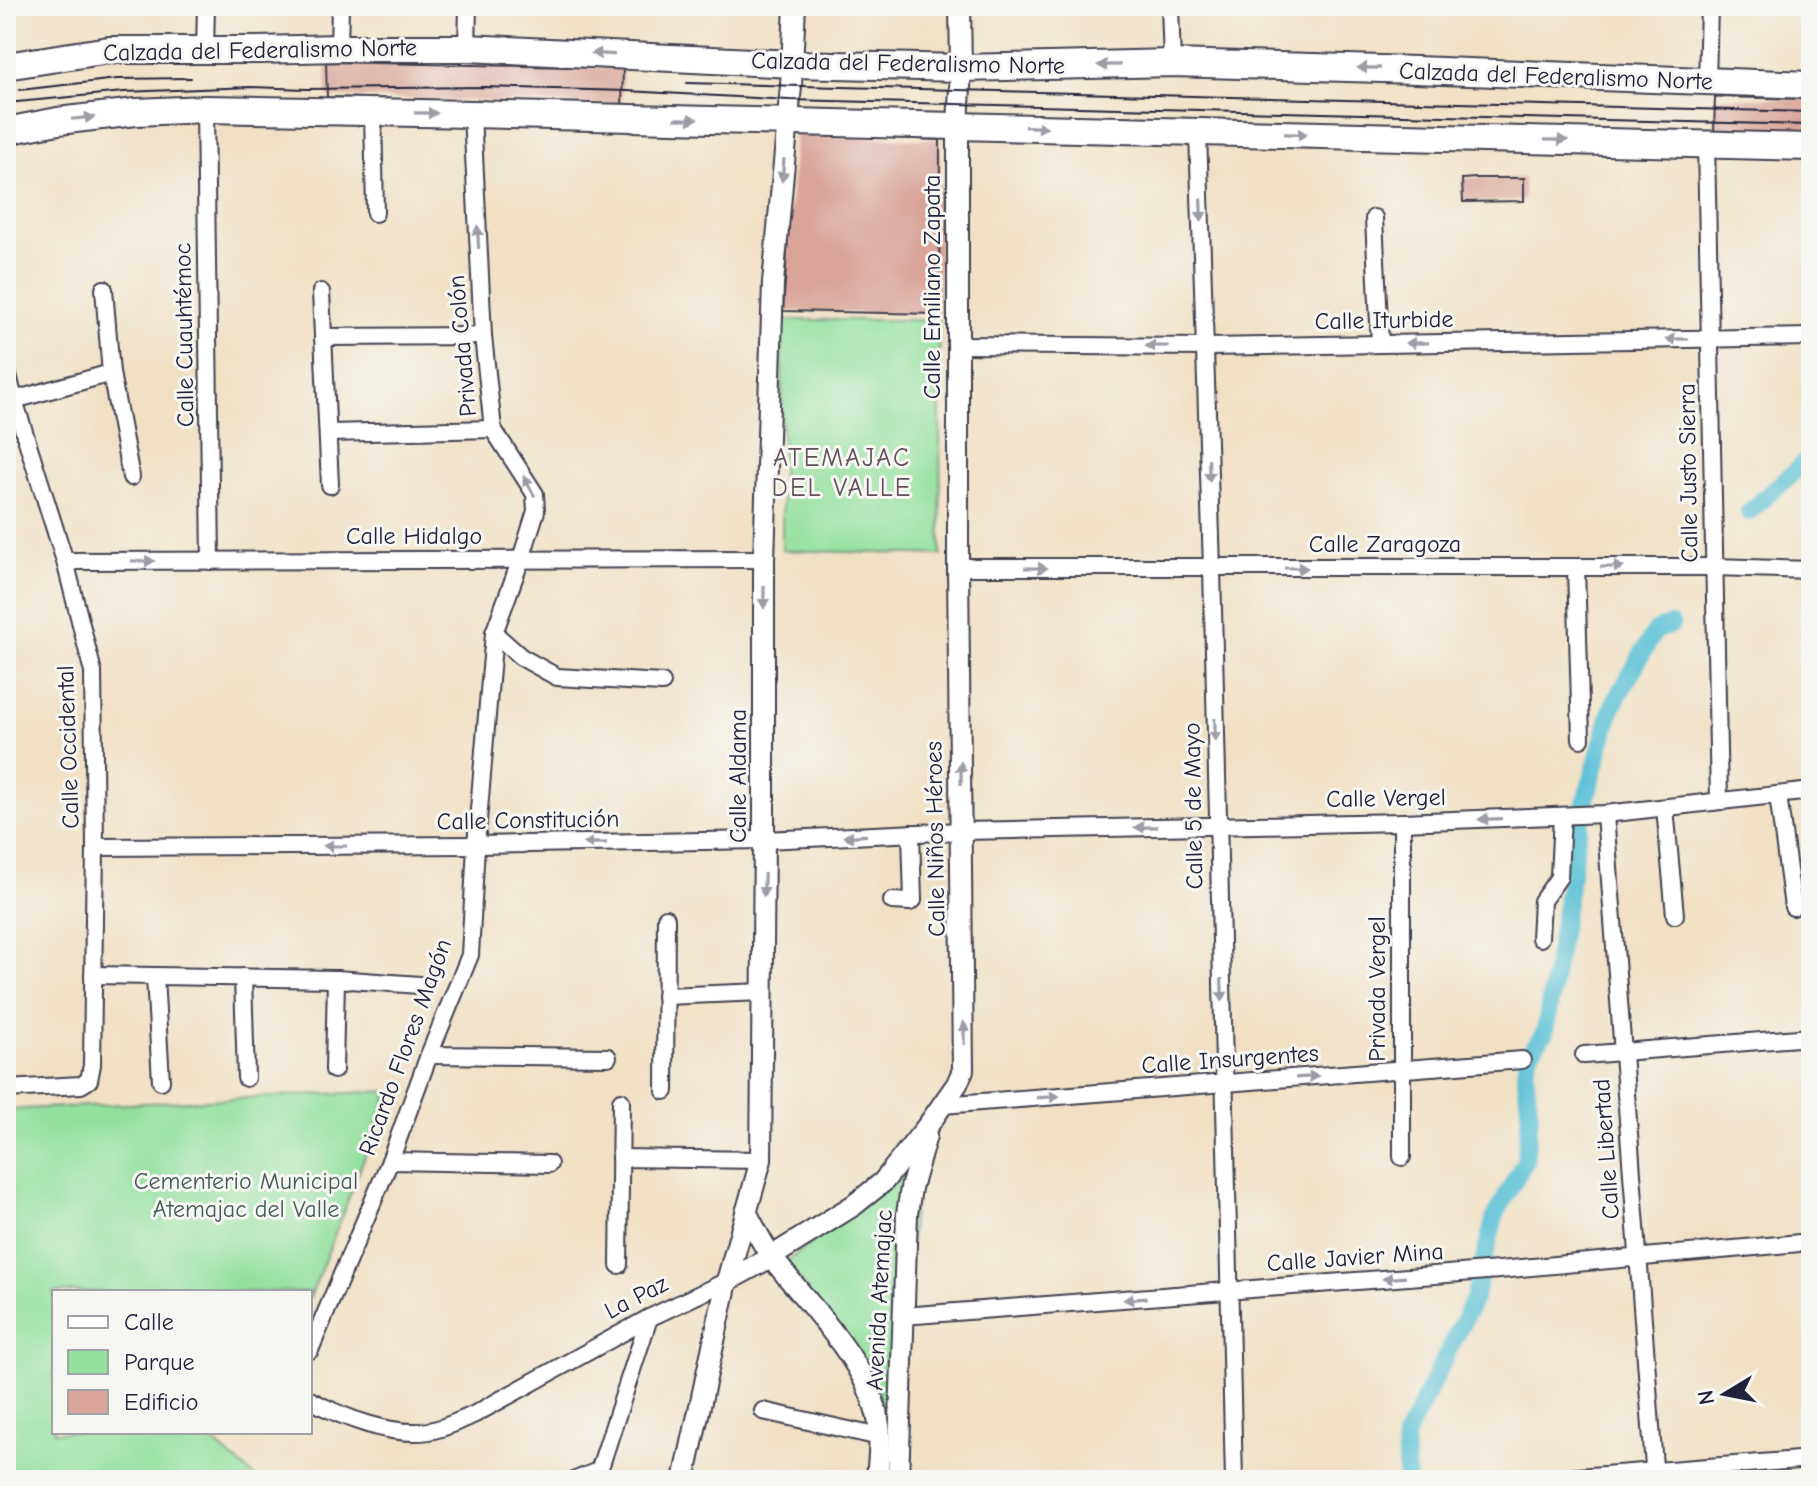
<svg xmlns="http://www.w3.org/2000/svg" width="1817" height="1486" font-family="'Comic Neue',sans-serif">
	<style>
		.green { fill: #93e09d; stroke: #5a816c; stroke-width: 2 }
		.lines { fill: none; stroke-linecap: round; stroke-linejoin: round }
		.canal { stroke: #57bfd4; stroke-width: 18 }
		.building { fill: #d9a599 }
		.minor-casing { stroke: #413f50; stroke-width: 20 }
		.tertiary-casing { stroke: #413f50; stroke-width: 24 }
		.primary-casing { stroke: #413f50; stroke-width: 30 }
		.minor { stroke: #fff; stroke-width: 16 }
		.tertiary { stroke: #fff; stroke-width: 20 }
		.primary { stroke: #fff; stroke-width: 26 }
		.tram { stroke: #22223b; stroke-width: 2 }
		.oneway { fill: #9c9ca7 }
		.labels { text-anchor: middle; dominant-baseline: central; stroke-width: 6; stroke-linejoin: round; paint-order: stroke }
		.street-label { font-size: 24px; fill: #22223b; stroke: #f6f6f2 }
		.park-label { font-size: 24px; fill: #445b58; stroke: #f6f6f2 }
		.neighbourhood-label { font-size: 26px; letter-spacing: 2px; fill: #62505c; stroke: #f6f6f2 }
	</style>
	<rect width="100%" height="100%" fill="#f6f6f2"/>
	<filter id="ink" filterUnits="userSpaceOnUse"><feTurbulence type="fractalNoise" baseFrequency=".0125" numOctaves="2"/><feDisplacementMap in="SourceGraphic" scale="16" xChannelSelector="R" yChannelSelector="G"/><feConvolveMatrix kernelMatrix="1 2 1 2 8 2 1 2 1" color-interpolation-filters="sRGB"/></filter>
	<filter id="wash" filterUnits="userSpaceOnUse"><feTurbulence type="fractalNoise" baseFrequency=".006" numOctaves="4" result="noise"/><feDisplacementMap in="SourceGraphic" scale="32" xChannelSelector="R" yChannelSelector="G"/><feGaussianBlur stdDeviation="1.8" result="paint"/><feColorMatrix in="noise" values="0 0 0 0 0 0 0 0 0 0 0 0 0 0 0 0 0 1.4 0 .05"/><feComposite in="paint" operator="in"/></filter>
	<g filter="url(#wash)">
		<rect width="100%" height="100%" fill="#f0e1c4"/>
		<g class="green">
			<path d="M782 320H939L941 555 782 550Z"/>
			<path d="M390 1091 310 1298V1292H54V1432H200L259 1480H6V1110Z"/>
			<path d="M916 1157 896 1480H882L878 1387 786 1262 832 1228Z"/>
		</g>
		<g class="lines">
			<g class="canal">
				<path d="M1749 512 1811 457"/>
				<path d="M1407 1480 1405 1438 1474 1299 1495 1216 1525 1161 1530 1116 1525 1071 1530 1053 1545 1032 1579 825 1612 707 1655 631 1671 625"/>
			</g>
		</g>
		<g id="blocks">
			<g class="building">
				<path d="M326 62 623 68 622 105 327 97Z"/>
				<path d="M1715 97 1811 99V139L1714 135Z"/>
				<path d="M795 134 940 140 939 314 783 311Z"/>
				<path d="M1476 178H1524V201L1463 202 1462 179Z"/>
			</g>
		</g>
	</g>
	<g filter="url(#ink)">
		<use href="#blocks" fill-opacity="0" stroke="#413f50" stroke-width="2"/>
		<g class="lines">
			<g class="minor-casing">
				<g id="minor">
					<path d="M1170 6 1172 63"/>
					<path d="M339 48 340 6"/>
					<path d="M467 48 468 6"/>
					<path d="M205 51 206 6"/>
					<path d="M1707 82 1709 6"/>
					<path d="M205 109 211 561"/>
					<path d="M373 111 375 213"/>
					<path d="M1198 132 1212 568 1234 1480"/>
					<path d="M1706 143 1719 801"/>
					<path d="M1374 218 1380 344"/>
					<path d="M104 289 111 373 131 477"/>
					<path d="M321 292 330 485"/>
					<path d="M323 337 483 336"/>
					<path d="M958 345 1206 347 1811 337"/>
					<path d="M6 366 14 400 65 561 93 672 95 847 92 1065 89 1080 81 1085 6 1089"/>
					<path d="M14 400 111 373"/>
					<path d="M329 433 493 429"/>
					<path d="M65 561 764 559"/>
					<path d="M958 567H1714L1811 570"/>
					<path d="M1576 567 1581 739"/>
					<path d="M494 633 521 657 557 677 662 683"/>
					<path d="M1778 795 1793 907"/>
					<path d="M1665 808 1675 915"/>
					<path d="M1605 814 1655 1480"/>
					<path d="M1402 822V1157"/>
					<path d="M95 847 476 845 764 840 961 831 1402 822 1605 814 1811 791"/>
					<path d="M892 901 910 902 913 900 911 833"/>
					<path d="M1540 938 1542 901 1559 877 1562 816"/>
					<path d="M93 975 336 979 420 985"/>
					<path d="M155 977 161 1081"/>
					<path d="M243 977 246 1078"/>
					<path d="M665 996 763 992"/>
					<path d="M429 1055 608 1057"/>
					<path d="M1584 1055 1811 1037"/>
					<path d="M334 1070 336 979"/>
					<path d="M665 1091 666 918"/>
					<path d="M942 1105 1522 1060"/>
					<path d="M620 1158 761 1160"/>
					<path d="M390 1161 549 1164"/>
					<path d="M619 1265 621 1101"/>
					<path d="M903 1316 1499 1270 1811 1242"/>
					<path d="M310 1350 390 1161 429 1055 470 955 476 845 494 633 521 559 536 511 535 494 493 429 483 336 472 114"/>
					<path d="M310 1400C342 1417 392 1437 429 1431 445 1428 460 1421 475 1414L649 1318 727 1281"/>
					<path d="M763 1411 880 1437"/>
					<path d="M576 1480 600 1470"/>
					<path d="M596 1480 649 1318"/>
					<path d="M1539 1480 1811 1459"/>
				</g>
			</g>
			<g class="tertiary-casing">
				<g id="tertiary">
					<path d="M746 1212C755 1228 763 1246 774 1260 809 1306 867 1361 878 1419 882 1439 878 1460 877 1480"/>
					<path d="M727 1281 771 1257 854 1205 883 1182 929 1124 957 1084 963 1070 958 567V125L961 68 960 6"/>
					<path d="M684 1480 727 1281 761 1160 764 840V559L773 283 791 86 795 6"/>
					<path d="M898 1480 907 1214 911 1188 926 1136"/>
				</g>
			</g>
			<g class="primary-casing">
				<g id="primary">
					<path d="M6 66 109 50H257L339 48H467L793 64 961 68 1172 63 1416 70 1811 85"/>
					<path d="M6 131 58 121 136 112 205 109 472 114 1811 147"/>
				</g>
			</g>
			<use href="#minor" class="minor"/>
			<use href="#tertiary" class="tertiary"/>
			<use href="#primary" class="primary"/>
			<g class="tram">
				<path d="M687 83 1811 112"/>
				<path d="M20 90 117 79 191 78"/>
				<path d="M6 103 124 92 251 87 306 89 485 87 627 91 789 100 1811 125"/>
			</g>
		</g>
		<defs><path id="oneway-solid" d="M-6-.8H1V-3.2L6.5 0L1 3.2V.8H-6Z" transform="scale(2)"/></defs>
		<g class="oneway">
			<use href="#oneway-solid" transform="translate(603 54) rotate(-177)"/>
			<use href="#oneway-solid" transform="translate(1109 65) rotate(179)"/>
			<use href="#oneway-solid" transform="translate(1369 68) rotate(-179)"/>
			<use href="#oneway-solid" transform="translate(426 113) rotate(1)"/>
			<use href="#oneway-solid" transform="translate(83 118) rotate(-6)"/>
			<use href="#oneway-solid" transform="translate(686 119) rotate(1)"/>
			<use href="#oneway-solid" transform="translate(1036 127) rotate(2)"/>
			<use href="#oneway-solid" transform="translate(1296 134) rotate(1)"/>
			<use href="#oneway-solid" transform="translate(1556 140) rotate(1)"/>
			<use href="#oneway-solid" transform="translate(783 170) rotate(95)"/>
			<use href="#oneway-solid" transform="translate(1201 210) rotate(88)"/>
			<use href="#oneway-solid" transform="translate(478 237) rotate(-93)"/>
			<use href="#oneway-solid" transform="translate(1677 339) rotate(179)"/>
			<use href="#oneway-solid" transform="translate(1417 343) rotate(179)"/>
			<use href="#oneway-solid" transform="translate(1157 346) rotate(-180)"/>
			<use href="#oneway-solid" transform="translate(1209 470) rotate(88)"/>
			<use href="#oneway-solid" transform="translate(529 486) rotate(-119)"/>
			<use href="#oneway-solid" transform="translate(143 561)"/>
			<use href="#oneway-solid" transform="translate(1612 567)"/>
			<use href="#oneway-solid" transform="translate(1036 568)"/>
			<use href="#oneway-solid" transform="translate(1296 568)"/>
			<use href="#oneway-solid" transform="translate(764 597) rotate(90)"/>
			<use href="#oneway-solid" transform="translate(1215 730) rotate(89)"/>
			<use href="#oneway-solid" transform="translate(961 773) rotate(-91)"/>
			<use href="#oneway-solid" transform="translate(1490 819) rotate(178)"/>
			<use href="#oneway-solid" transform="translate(1146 827) rotate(179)"/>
			<use href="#oneway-solid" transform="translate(855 836) rotate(177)"/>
			<use href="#oneway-solid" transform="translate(595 843) rotate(179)"/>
			<use href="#oneway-solid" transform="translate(335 846) rotate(180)"/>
			<use href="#oneway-solid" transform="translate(764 885) rotate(91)"/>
			<use href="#oneway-solid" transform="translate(1222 990) rotate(88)"/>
			<use href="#oneway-solid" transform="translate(964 1033) rotate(-91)"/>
			<use href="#oneway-solid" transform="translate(1307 1077) rotate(-4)"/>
			<use href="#oneway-solid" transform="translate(1048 1097) rotate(-4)"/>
			<use href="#oneway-solid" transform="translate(1394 1278) rotate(176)"/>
			<use href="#oneway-solid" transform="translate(1135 1299) rotate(176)"/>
		</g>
	</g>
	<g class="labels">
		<g class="street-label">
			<text transform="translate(260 50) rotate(-1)">Calzada del Federalismo Norte</text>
			<text transform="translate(908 63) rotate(1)">Calzada del Federalismo Norte</text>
			<text transform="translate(1556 76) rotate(2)">Calzada del Federalismo Norte</text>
			<text transform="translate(932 287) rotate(-90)">Calle Emiliano Zapata</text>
			<text transform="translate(1384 320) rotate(-1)">Calle Iturbide</text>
			<text transform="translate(184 335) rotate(-91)">Calle Cuauhtémoc</text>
			<text transform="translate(462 346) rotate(-95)">Privada Colón</text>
			<text transform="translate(1688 473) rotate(-91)">Calle Justo Sierra</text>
			<text x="414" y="536">Calle Hidalgo</text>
			<text x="1385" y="544">Calle Zaragoza</text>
			<text transform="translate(68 747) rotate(-92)">Calle Occidental</text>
			<text transform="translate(738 776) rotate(-90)">Calle Aldama</text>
			<text transform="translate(1386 798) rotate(-1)">Calle Vergel</text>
			<text transform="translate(1193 806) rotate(-91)">Calle 5 de Mayo</text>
			<text transform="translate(528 820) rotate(-1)">Calle Constitución</text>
			<text transform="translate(935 839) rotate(-91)">Calle Niños Héroes</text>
			<text transform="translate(1377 989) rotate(-90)">Privada Vergel</text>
			<text transform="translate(405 1047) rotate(-70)">Ricardo Flores Magón</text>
			<text transform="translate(1230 1059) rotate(-4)">Calle Insurgentes</text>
			<text transform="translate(1606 1149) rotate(-94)">Calle Libertad</text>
			<text transform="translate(1355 1257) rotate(-4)">Calle Javier Mina</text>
			<text transform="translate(636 1297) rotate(-27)">La Paz</text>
			<text transform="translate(879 1300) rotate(-87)">Avenida Atemajac</text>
		</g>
		<g class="park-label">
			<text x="246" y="1181">Cementerio Municipal<tspan x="246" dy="28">Atemajac del Valle</tspan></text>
		</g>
		<g class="neighbourhood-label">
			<text x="842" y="458">ATEMAJAC<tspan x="842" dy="30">DEL VALLE</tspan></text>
		</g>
	</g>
	<rect width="1817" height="1486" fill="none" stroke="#f6f6f2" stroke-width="32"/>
	<rect x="52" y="1290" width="260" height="144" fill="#f6f6f2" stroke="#a1a1a9" stroke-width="2"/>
	<rect x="68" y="1316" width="40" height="12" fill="#ffffff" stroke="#a1a1a9" stroke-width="2"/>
	<text x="124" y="1330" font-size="24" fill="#22223b">Calle</text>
	<rect x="68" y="1350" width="40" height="24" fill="#93e09d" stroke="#a1a1a9" stroke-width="2"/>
	<text x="124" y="1370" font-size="24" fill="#22223b">Parque</text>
	<rect x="68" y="1390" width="40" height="24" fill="#d9a599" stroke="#a1a1a9" stroke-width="2"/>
	<text x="124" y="1410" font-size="24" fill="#22223b">Edificio</text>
	<g transform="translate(1725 1394) rotate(260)" stroke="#f6f6f2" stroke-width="6" paint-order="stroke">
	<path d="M0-6L14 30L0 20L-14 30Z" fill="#22223b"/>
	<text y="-12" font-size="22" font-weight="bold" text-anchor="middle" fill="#22223b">N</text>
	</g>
</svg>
